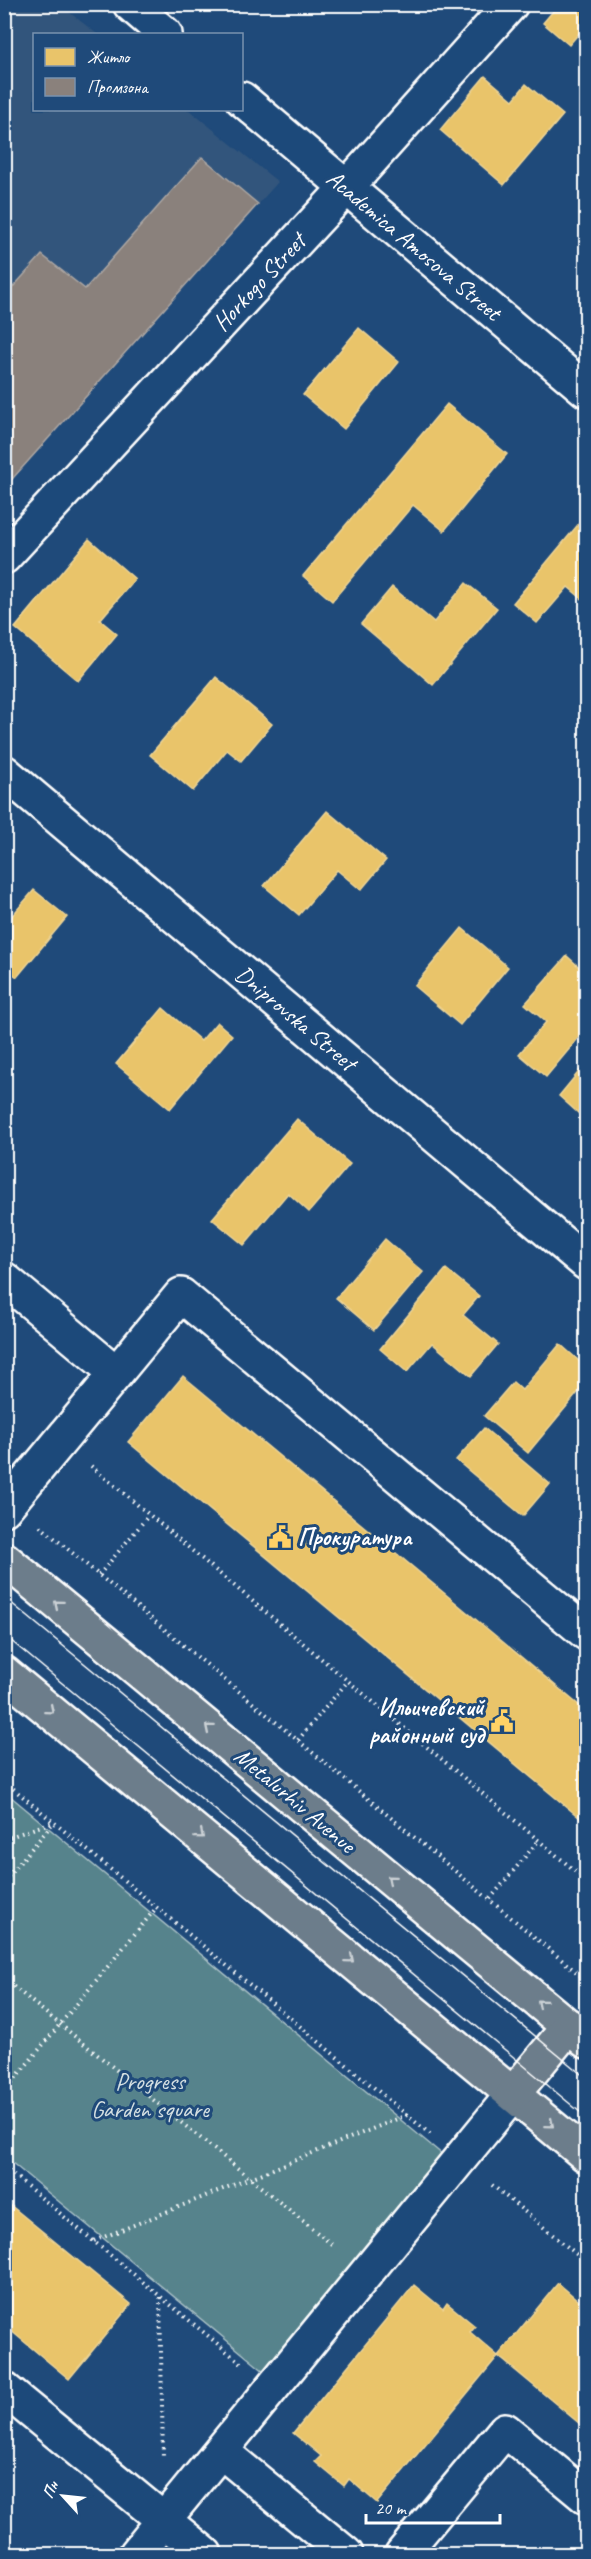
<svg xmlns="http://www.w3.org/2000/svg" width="591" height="2559" font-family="Caveat,sans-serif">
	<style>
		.built { fill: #32557c }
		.green { fill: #56838c; stroke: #aac1c6; stroke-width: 1.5 }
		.homes { fill: #e9c46a; stroke: #f0d697; stroke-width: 1.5 }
		.industry { fill: #8a817c; stroke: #ada7a3; stroke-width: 1.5 }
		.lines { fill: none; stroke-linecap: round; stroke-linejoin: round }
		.minor-casing { stroke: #fff; stroke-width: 38 }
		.major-casing { stroke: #fff; stroke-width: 38 }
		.path { stroke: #fff; stroke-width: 4; stroke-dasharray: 1.5 4.5; stroke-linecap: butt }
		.minor { stroke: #1f4a7a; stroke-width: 33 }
		.major { stroke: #6c7d8b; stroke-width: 33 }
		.tram { stroke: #fff; stroke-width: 1.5 }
		.oneway { stroke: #ccd2d6 }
		.labels { text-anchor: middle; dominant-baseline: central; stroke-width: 6; stroke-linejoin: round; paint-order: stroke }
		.street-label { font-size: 24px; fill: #fff; stroke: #1f4a7a }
		.poi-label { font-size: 24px; font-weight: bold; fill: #fff; stroke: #1f4a7a; text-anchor: start }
		.park-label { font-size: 24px; fill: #d5e0e2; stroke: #1f4a7a }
	</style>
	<rect width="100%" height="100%" fill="#1f4a7a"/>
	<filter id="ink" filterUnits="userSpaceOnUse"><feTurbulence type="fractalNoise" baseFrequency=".0167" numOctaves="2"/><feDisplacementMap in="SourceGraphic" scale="12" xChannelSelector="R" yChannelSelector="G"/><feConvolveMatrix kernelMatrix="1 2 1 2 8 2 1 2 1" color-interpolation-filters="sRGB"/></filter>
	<g filter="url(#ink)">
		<path class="built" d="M5 5H60L97 34H34V110H189L278 182 5 488Z"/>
		<path class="green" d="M4 1791 449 2160 271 2377 5 2157Z"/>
		<g class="homes">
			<path d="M559 4H586V36L581 31 569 45 543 23Z"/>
			<path d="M485 76 513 100 526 84 563 115 504 185 440 130Z"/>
			<path d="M359 328 399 362 344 429 303 395Z"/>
			<path d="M447 404 507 454 444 531 413 505 332 601 303 576Z"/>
			<path d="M586 515V602L568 587 537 623 513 603Z"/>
			<path d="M89 539 135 579 100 620 117 634 78 681 15 628Z"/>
			<path d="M466 583 497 608 433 685 361 624 392 587 434 622Z"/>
			<path d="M216 677 272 724 241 761 227 750 193 791 150 755Z"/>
			<path d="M327 811 386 860 361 890 337 870 299 915 264 886Z"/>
			<path d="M34 890 67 917 17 977 4 967V925Z"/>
			<path d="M462 928 508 967 460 1025 414 986Z"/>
			<path d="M567 956 586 973V1029L546 1077 519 1054 546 1022 525 1004Z"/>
			<path d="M163 1008 201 1041 217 1022 232 1035 170 1109 116 1064Z"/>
			<path d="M586 1063V1120L559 1096Z"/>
			<path d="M297 1119 350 1164 309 1212 288 1193 244 1245 212 1219Z"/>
			<path d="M385 1239 423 1272 374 1330 336 1298Z"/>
			<path d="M446 1269 479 1296 463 1315 498 1344 471 1376 432 1343 407 1372 380 1349Z"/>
			<path d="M560 1344 586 1367V1383L528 1453 484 1416 513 1382 522 1390Z"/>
			<path d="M183 1376 586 1711V1823L128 1442Z"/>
			<path d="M484 1428 550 1484 523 1516 456 1460Z"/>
			<path d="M4 2200 131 2304 69 2379 4 2325Z"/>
			<path d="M558 2283 586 2307V2429L498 2356Z"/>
			<path d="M414 2285 443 2309 447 2303 475 2326 470 2332 498 2356 377 2503 349 2479 344 2486 315 2462 321 2456 293 2433Z"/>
		</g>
		<path class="industry" d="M202 157 258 204 4 488V297L42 255 85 289Z"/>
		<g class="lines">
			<g class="minor-casing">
				<g id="minor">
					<path d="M130 4 165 34"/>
					<path d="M242 99 586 390"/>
					<path d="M4 557 346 188 511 4"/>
					<path d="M4 772 586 1263"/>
					<path d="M4 1279 116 1373"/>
					<path d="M4 1509 181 1295 586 1633"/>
					<path d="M4 2389 205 2554"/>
					<path d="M221 2451 346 2554"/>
					<path d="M136 2554 513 2094"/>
					<path d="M402 2554 505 2430 586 2497"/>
				</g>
			</g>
			<g class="major-casing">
				<g id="major">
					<path d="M4 1559 586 2041"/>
					<path d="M4 1673 586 2155"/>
					<path d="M513 2094 569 2026"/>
				</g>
			</g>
			<g class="path">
				<path d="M91 1466 586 1880"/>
				<path d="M40 1526 586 1980"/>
				<path d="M99 1575 149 1515"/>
				<path d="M298 1740 348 1681"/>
				<path d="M4 1781 430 2134"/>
				<path d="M4 1839 53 1822"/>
				<path d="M4 1881 54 1822"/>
				<path d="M490 1899 539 1840"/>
				<path d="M4 1979 335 2247"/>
				<path d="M4 2092 157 1907"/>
				<path d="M4 2167 242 2364"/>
				<path d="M492 2185 586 2262"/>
				<path d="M94 2241 407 2115"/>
				<path d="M160 2297 163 2457"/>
			</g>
			<use href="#minor" class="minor"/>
			<use href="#major" class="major"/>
			<g class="tram">
				<path d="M4 1597 586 2078"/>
				<path d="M4 1635 586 2117"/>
			</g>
		</g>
		<defs><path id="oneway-chevron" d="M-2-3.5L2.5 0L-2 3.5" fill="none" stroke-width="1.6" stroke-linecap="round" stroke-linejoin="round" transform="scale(1.5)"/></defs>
		<g class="oneway">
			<use href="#oneway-chevron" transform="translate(58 1604) rotate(-140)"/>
			<use href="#oneway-chevron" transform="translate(50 1710) rotate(40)"/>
			<use href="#oneway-chevron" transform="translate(209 1728) rotate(-140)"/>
			<use href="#oneway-chevron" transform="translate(200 1835) rotate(40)"/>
			<use href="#oneway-chevron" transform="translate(391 1879) rotate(-140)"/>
			<use href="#oneway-chevron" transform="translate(350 1959) rotate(40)"/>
			<use href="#oneway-chevron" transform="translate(541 2003) rotate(-140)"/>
			<use href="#oneway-chevron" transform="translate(550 2124) rotate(40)"/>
		</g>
	</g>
	<defs>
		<g id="civic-bare" transform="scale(1.8)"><path d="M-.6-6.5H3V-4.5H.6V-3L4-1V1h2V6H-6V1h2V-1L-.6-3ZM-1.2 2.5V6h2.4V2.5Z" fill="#ffd166" stroke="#1f4a7a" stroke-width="2.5" paint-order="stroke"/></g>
	</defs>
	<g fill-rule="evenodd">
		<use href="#civic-bare" x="280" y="1537"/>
		<use href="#civic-bare" x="502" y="1721"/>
	</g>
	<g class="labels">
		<g class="street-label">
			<text transform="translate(414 245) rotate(40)">Academica Amosova Street</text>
			<text transform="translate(259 282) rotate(-47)">Horkogo Street</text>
			<text transform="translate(296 1018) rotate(40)">Dniprovska Street</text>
			<text transform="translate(295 1800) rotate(40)">Metalurhiv Avenue</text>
		</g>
		<g class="poi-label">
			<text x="298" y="1537">Прокуратура</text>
			<text x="484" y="1707" text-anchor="end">Ильичевский<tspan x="484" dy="28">районный суд</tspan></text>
		</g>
		<g class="park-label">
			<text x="150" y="2081">Progress<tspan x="150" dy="28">Garden square</tspan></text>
		</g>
	</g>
	<rect width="591" height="2559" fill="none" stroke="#1f4a7a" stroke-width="24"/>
	<rect x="12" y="12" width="567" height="2535" fill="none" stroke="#fff" stroke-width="2" filter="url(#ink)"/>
	<rect x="33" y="33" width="210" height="78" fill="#1f4a7a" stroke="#7992af" stroke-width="1.5"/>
	<rect x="45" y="48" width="30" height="18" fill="#e9c46a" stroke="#7992af" stroke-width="1.5"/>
	<text x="87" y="63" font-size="18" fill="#ffffff">Житло</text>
	<rect x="45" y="78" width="30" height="18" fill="#8a817c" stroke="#7992af" stroke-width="1.5"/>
	<text x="87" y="93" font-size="18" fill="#ffffff">Промзона</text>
	<g transform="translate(63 2496) rotate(297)" stroke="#1f4a7a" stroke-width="4.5" paint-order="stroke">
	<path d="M0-4.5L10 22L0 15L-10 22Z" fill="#ffffff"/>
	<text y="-9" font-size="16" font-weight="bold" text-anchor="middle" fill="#ffffff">Пн</text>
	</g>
	<path d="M366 2514v9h134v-9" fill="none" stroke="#ffffff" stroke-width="3"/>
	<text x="375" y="2514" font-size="18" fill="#ffffff" stroke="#1f4a7a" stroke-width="4.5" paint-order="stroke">20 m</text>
</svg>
